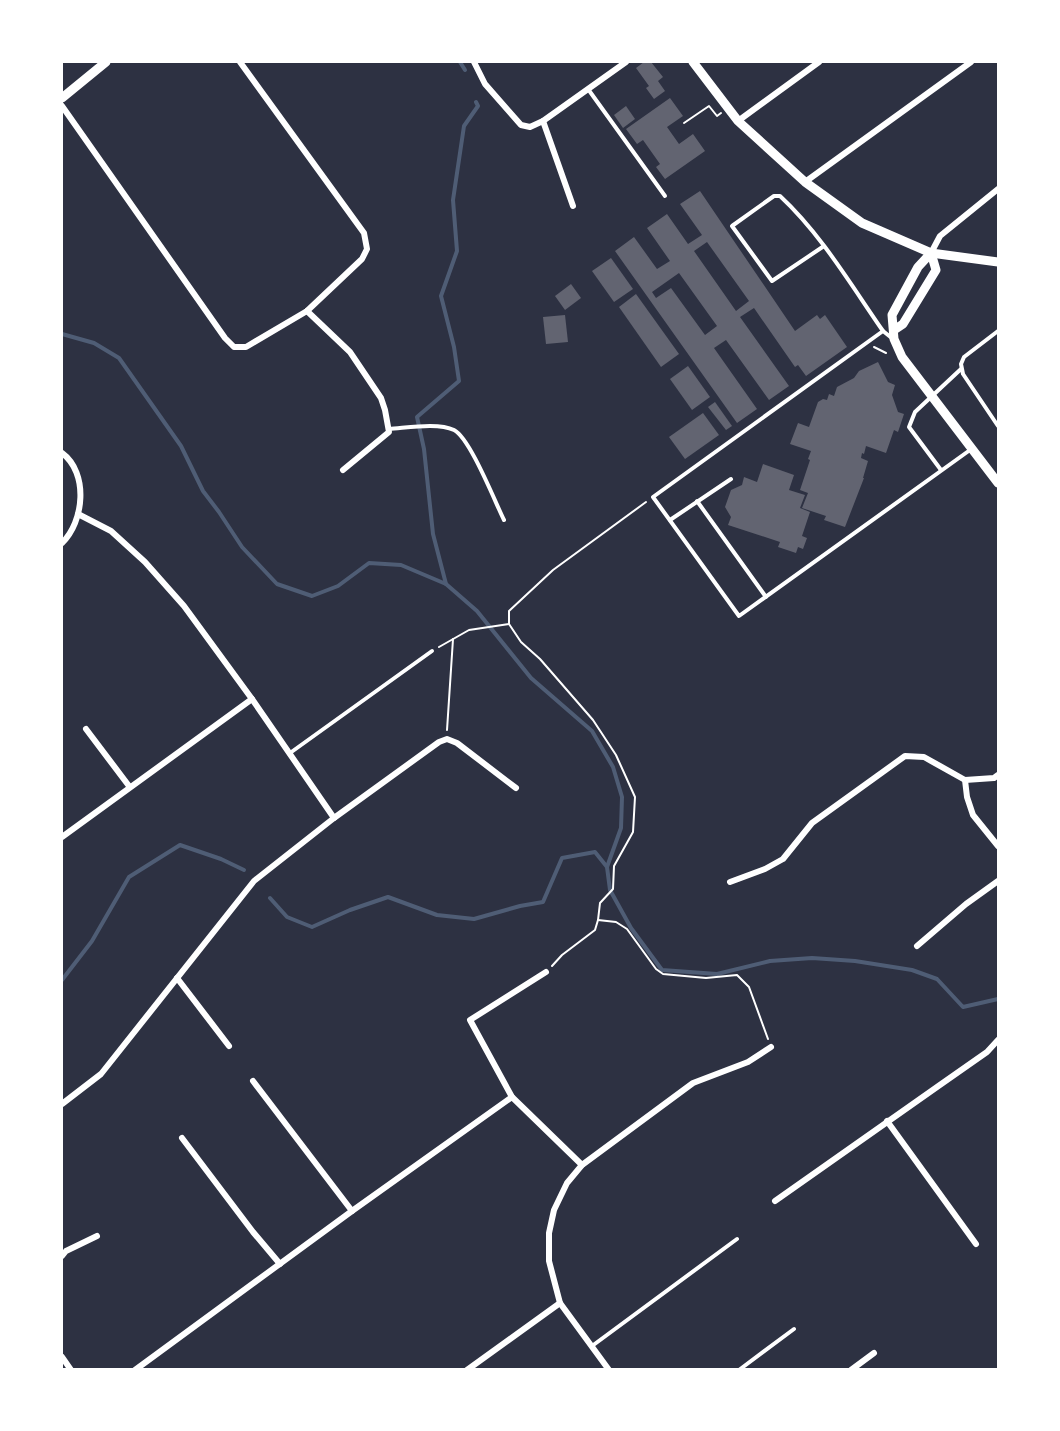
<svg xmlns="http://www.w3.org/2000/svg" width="1060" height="1431" font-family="'Golos Text',sans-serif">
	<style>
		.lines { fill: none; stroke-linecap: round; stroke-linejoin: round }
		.stream { stroke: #4f5d75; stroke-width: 4 }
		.building { fill: #626471; fill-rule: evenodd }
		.path { stroke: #fff; stroke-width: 2 }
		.service { stroke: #fff; stroke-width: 4 }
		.minor { stroke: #fff; stroke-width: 6 }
		.tertiary { stroke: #fff; stroke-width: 9 }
	</style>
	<rect width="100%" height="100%" fill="#2d3142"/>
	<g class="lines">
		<g class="stream">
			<path d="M460 62 465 70"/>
			<path d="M62 334 94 343 119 358 181 446 203 491 219 512 242 547 277 584 312 596 338 586 369 563 401 565 446 584 477 611 531 678 592 731 613 767 622 797 621 828 607 867 610 890 631 928 662 970 717 974 770 961 812 958 855 961 912 970 937 979 963 1007 998 999"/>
			<path d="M446 584 433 534 424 449 417 417 459 381 454 347 441 296 457 251 453 200 464 126 478 106 476 102"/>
			<path d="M270 898 287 917 312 927 350 910 388 897 437 915 474 919 520 906 543 902 562 858 595 852 607 867"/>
			<path d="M62 980 92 941 129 877 180 845 221 859 244 870"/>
		</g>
	</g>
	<g class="building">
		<path d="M644 62H651L663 77 658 81 665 91 654 99 646 88 649 86 636 68Z"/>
		<path d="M670 98 683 116 667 127 679 144 693 134 705 151 665 179 656 167 660 164 643 140 637 144 626 129Z"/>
		<path d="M626 106 635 119 623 128 614 115Z"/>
		<path d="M700 191 795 331 817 315 820 319 825 315 847 347 806 376 798 365 795 367 754 308 740 317 789 386 769 400 726 340 714 348 757 409 737 423 615 251 634 237 657 269 670 261 647 228 667 214 688 244 702 235 680 204ZM707 242 749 301 736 311 694 251ZM679 273 717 326 705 335 671 288 656 298 652 292Z"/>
		<path d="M611 258 633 289 614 302 592 271Z"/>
		<path d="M571 284 581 298 565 310 555 296Z"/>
		<path d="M636 294 679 354 661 367 619 307Z"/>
		<path d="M565 315 568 342 546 344 543 317Z"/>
		<path d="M878 362 888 382 895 385 892 395 898 412 904 414 898 432 894 430 886 453 866 446 864 454 862 453 861 458 868 461 863 478H864L845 527 824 520 826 516 802 508 808 493 800 490 810 460 808 459 811 451 790 444 798 423 809 427 818 402 823 399 827 400 829 394 834 396 837 387 854 378 859 371Z"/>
		<path d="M688 366 710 397 692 410 670 379Z"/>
		<path d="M715 402 732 426 726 430 708 407Z"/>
		<path d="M703 413 719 435 685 459 669 437Z"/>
		<path d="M763 464 794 475 789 490 805 495 800 508 810 512 802 536 807 538 803 549 798 547 796 553 778 547 780 542 728 525 731 517 725 507 731 490 742 485 744 477 757 482Z"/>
	</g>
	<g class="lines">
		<g class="path">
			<path d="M684 123 709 106 717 116 721 113"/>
			<path d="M874 347 886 353"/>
			<path d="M439 647 469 630 509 624"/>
			<path d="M447 730 453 639"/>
			<path d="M598 920 616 922 627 929 656 969 663 974 706 978 737 975 749 987 768 1039"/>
			<path d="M552 966 562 955 595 930 598 920 600 903 613 889 614 866 633 832 635 797 616 755 593 720 540 659 521 642 509 624V611L553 570 646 502"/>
		</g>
		<g class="service">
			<path d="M588 89 665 196"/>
			<path d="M824 246 772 281 732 226 774 196H780C821 234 851 285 883 331L893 339"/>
			<path d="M883 331 653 497 739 616 970 450"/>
			<path d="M998 331 964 357 961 364 963 374 998 426"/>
			<path d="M389 429C406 428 438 422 454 430 470 438 495 502 504 520"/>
			<path d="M941 470 909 427 915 412 961 369"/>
			<path d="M697 501 766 597"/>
			<path d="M670 520 731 479"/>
			<path d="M290 753 432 651"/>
			<path d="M592 1346 737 1239"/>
			<path d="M739 1370 794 1329"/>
		</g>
		<g class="minor">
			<path d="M474 62 485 84 521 125 530 127 543 121 573 206"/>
			<path d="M62 106 225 338 234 347H246L307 311 362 259 367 249 364 233 240 62"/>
			<path d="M543 121 626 62"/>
			<path d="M738 121 819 62"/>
			<path d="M805 182 971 62"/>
			<path d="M931 253 940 236 998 189"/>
			<path d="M307 311 350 352 381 398 385 410 389 432 343 470"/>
			<path d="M62 453C89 473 84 522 62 543"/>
			<path d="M78 514 111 531 145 562 184 606 252 699 334 818"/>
			<path d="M86 729 129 786"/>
			<path d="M965 780 967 797 973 815 998 846"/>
			<path d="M62 837 252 699"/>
			<path d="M730 882 765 869 783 859 812 823 905 756 924 757 965 780 994 778 998 775"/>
			<path d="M917 946 966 904 998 881"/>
			<path d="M546 972 470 1020 512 1097 582 1165"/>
			<path d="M177 978 229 1046"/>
			<path d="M253 1081 352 1211"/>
			<path d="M62 1104 101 1074 254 881 334 818 439 742 447 739 457 743 516 788"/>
			<path d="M887 1121 976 1244"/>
			<path d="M182 1138 253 1232 280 1264"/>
			<path d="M775 1201 937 1087 987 1052 998 1040"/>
			<path d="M62 1256 66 1251 97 1236"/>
			<path d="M62 1357 71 1370"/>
			<path d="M135 1370 352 1211 512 1097"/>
			<path d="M467 1370 560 1303"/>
			<path d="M609 1370 560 1303 549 1261V1233L554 1210 567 1183 582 1165 693 1083 748 1062 771 1047"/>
			<path d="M851 1370 874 1353"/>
		</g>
		<g class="tertiary">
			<path d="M693 62 738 121 805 182 862 223 931 253 998 262"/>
			<path d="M62 98 106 62"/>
			<path d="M931 253 918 267 892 315 894 339 902 357 998 483"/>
			<path d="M894 330 903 324 936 270 931 253"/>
		</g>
	</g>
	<rect width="1060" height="1431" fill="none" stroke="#ffffff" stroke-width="126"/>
</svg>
